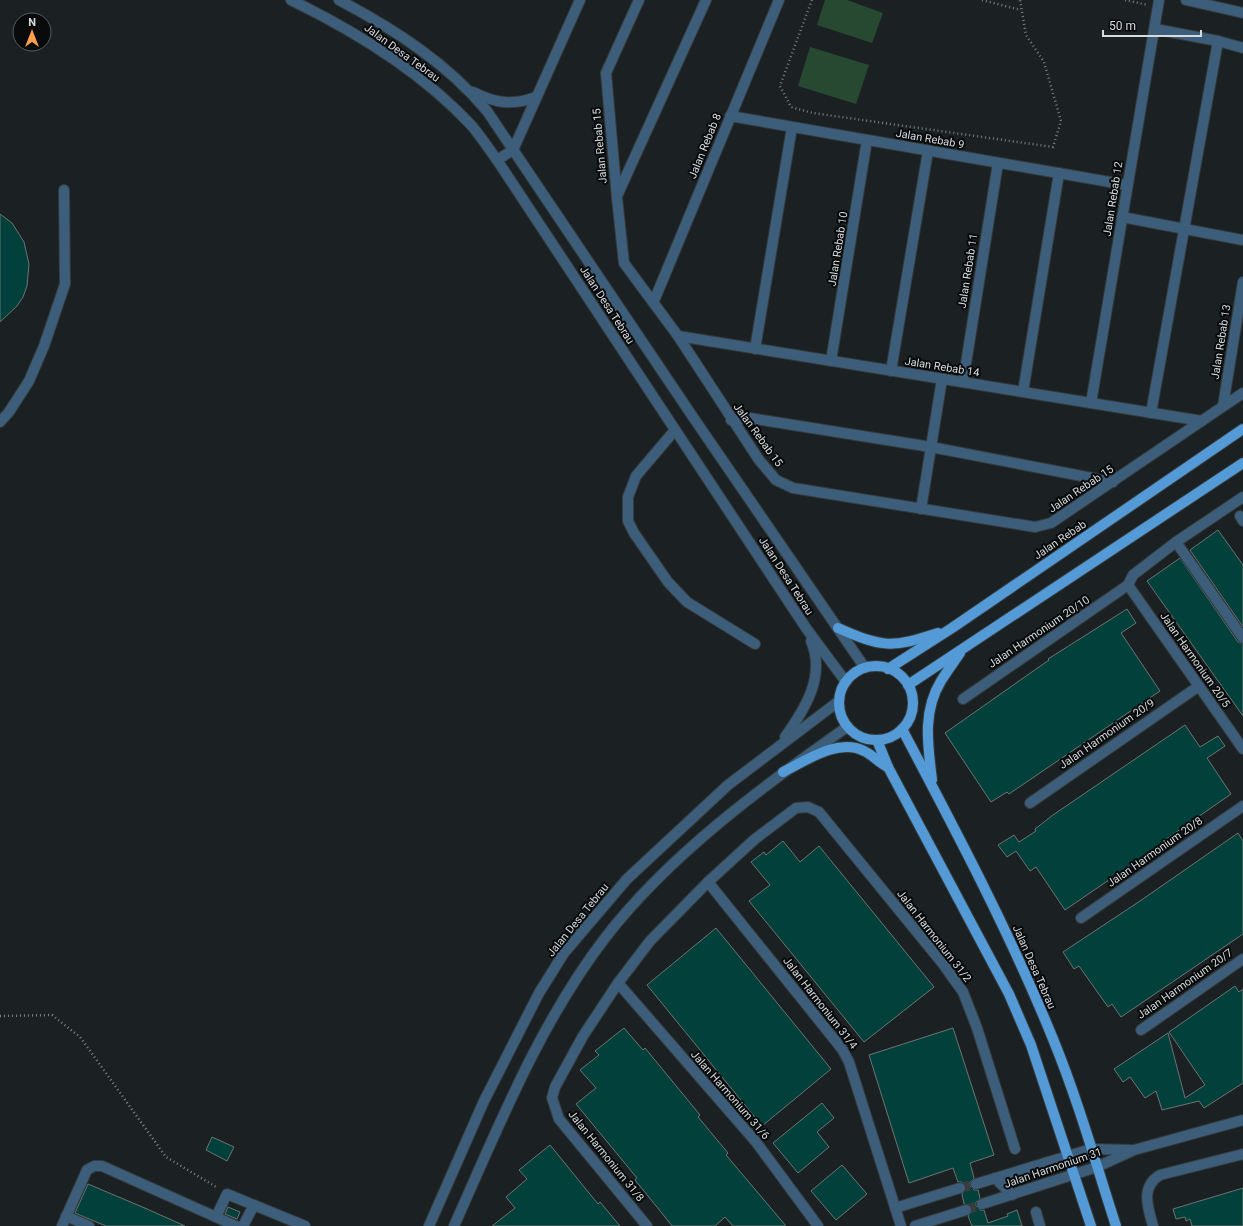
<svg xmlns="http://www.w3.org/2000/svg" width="1243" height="1226" font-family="Roboto,sans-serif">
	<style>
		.green { fill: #274932 }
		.building { fill: #02413b; stroke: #6c7473 }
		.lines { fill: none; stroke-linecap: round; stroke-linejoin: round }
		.minor-tunnel { stroke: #373d3f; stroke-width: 10; stroke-dasharray: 10 5; stroke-linecap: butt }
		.minor-casing { stroke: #353b3d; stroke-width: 12 }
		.major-casing { stroke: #353b3d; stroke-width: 12 }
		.path { stroke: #7c8183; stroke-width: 2.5; stroke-dasharray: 1 3; stroke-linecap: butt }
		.minor { stroke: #3d5e7a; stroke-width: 10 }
		.major { stroke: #549ad6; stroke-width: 10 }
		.labels { text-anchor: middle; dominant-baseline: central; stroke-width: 4; stroke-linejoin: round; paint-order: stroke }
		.street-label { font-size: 11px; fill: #d7dbdd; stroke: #080a0b }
	</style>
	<rect width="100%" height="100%" fill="#1b2123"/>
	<g class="green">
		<path d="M825 0H847L883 13 872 43 817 25Z"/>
		<path d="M810 47 869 65 856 104 798 86Z"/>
	</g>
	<g class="building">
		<path d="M0 214 12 223 24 242 29 264 27 286 23 297 17 306 0 322Z"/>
		<path d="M1218 530 1243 565V627L1190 550Z"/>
		<path d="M1180 558 1238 642 1243 644V716L1147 581Z"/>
		<path d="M1127 609 1136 623 1121 633 1160 691 1009 794 1007 792 991 802 945 733 1049 660 1048 659Z"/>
		<path d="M1185 725 1200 747 1218 736 1225 746 1207 758 1231 794 1162 842 1163 843 1065 910 1036 867 1030 871 1016 851 1007 857 998 845 1014 835 1019 842 1036 831 1035 829 1053 815Z"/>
		<path d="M1238 833 1243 841V934L1121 1017 1112 1004 1108 1007 1079 966 1074 969 1063 952 1140 901Z"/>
		<path d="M783 841 800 862 819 846 934 987 864 1042 749 901 770 885 751 862 764 852 766 855Z"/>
		<path d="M716 928 831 1069 762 1126 647 985Z"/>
		<path d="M1235 986 1239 992 1243 989V1083L1204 1108 1199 1101 1162 1110 1156 1091 1145 1098 1130 1077 1123 1082 1114 1069 1168 1033 1185 1098 1205 1085 1169 1032Z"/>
		<path d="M624 1028 643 1050 645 1048 700 1115 698 1117 728 1153 726 1155 786 1226H733L725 1217 715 1226H672L665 1217 635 1180 637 1178 576 1104 596 1088 580 1070 599 1055 595 1051Z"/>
		<path d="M953 1028 994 1155 970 1163 974 1178 970 1182V1186L974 1190H978L980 1198 976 1202V1206L980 1210H984L988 1223 1008 1216 1007 1214 1017 1210 1022 1226H972L968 1216 972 1212V1208L970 1205 964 1204 962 1194 966 1190V1186L962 1182H958L953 1168 909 1183 869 1055Z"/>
		<path d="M822 1103 834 1118 817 1132 829 1147 798 1173 773 1143Z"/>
		<path d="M212 1137 234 1147 227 1161 206 1150Z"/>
		<path d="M550 1145 598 1204 600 1202 620 1226H492L515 1208 506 1197 527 1179 519 1170Z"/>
		<path d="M842 1165 867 1194 836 1220 811 1191Z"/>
		<path d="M88 1184 147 1209 185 1226H106L75 1213Z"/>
		<path d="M1243 1188V1226H1192L1190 1219 1186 1221 1185 1217 1176 1219 1173 1209Z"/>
		<path d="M228 1207 240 1212 237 1219 225 1214Z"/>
	</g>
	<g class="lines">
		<g class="minor-tunnel">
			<path d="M960 1188 976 1184"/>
			<path d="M966 1210 982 1204"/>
		</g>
		<g class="minor-casing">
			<g id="minor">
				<path d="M291 0C357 32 422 72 472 126 481 137 489 149 497 160L806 628 846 682"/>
				<path d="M339 0C394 29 447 63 487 111L695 420 865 668"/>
				<path d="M639 0 606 73 617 198 624 263 678 336 759 460 776 480 793 488 1035 527 1051 523 1243 393"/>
				<path d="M1186 0 1243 13"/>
				<path d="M1155 29 1218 41 1243 48"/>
				<path d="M473 92C495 103 512 106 536 97"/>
				<path d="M730 116 1127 185"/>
				<path d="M497 160 513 150 580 0"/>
				<path d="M617 196 706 0"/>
				<path d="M1122 217 1243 240"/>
				<path d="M654 301 779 0"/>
				<path d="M678 336 1202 421"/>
				<path d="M755 349 792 127"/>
				<path d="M831 361 867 140"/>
				<path d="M891 371 928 151"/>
				<path d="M963 382 998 163"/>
				<path d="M1023 392 1059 173"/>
				<path d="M1091 403 1159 0"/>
				<path d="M1223 406 1243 282"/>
				<path d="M1151 413 1218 41"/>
				<path d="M731 420 750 418 768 421 931 447 1113 482"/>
				<path d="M0 422 9 412 29 381 44 346 65 284 64 190"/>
				<path d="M675 430 636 476 628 497V521L634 533 668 582 687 602 755 644"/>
				<path d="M921 509 942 379"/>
				<path d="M1240 516 1243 521"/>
				<path d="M1176 542 1243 638"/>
				<path d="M1128 585 1243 749"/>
				<path d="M963 699 1128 585 1133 575 1176 542 1243 497"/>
				<path d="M785 737C805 709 826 676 811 641"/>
				<path d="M1030 803 1199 686"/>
				<path d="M708 882 842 1049 849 1062 901 1226"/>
				<path d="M1081 918 1243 806"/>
				<path d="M618 983 756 1142 818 1226"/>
				<path d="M1141 1030 1243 959"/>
				<path d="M995 1178 1012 1195"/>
				<path d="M976 1184 1091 1149 1132 1150"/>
				<path d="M982 1204 1097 1167 1134 1150 1243 1120"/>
				<path d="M895 1208 960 1188"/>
				<path d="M1036 1212 1040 1226"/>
				<path d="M66 1216 89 1226"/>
				<path d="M216 1217 227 1194 305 1226"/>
				<path d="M62 1226 87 1170 94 1166H102L236 1226"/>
				<path d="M243 1226 254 1205"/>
				<path d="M429 1226 484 1101 539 993 564 953 627 879 728 785 839 701"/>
				<path d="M454 1226C498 1128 539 1024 605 938 668 856 763 786 847 727"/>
				<path d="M647 1226 559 1119 552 1098 555 1087 583 1036 618 983 650 941 708 882 755 839 796 808 808 807 819 812 943 964 963 992 977 1028 1015 1149"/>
				<path d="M915 1226 966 1210"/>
				<path d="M1153 1226C1148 1208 1140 1187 1160 1175L1243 1154"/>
			</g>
		</g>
		<g class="major-casing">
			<g id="major">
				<path d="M838 628C883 648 892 648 938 633"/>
				<circle cx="876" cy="703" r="37"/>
				<path d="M888 669 952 628 1243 429"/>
				<path d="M908 685 1243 463"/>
				<path d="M902 729C956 831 1010 933 1053 1039 1078 1100 1096 1164 1116 1226"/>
				<path d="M877 740 888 767 1009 994 1031 1045 1091 1226"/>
				<path d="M783 772C807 760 838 738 864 751 873 755 879 763 888 767"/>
				<path d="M932 780C928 746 922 712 941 681 947 671 954 662 960 653"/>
			</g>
		</g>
		<g class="path">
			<path d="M812 0 780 86 791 107 813 113 1053 147 1061 121 1044 62 1026 35 1020 0"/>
			<path d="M982 0 1021 10"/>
			<path d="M1125 0 1148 5"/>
			<path d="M0 1016 52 1015 80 1037 166 1157 218 1188"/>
		</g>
		<use href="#minor" class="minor"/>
		<use href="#major" class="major"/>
	</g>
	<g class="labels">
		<g class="street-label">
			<text transform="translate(402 53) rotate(36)">Jalan Desa Tebrau</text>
			<text transform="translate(930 139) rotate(10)">Jalan Rebab 9</text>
			<text transform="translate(600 146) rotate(-95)">Jalan Rebab 15</text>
			<text transform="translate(705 146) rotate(-68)">Jalan Rebab 8</text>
			<text transform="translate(1113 199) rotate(-81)">Jalan Rebab 12</text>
			<text transform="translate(838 249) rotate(-81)">Jalan Rebab 10</text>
			<text transform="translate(968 271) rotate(-81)">Jalan Rebab 11</text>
			<text transform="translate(607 305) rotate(57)">Jalan Desa Tebrau</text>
			<text transform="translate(1221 342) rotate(-81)">Jalan Rebab 13</text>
			<text transform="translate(942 367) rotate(9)">Jalan Rebab 14</text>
			<text transform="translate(758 435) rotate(54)">Jalan Rebab 15</text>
			<text transform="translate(1081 489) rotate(-34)">Jalan Rebab 15</text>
			<text transform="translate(1060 540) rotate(-34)">Jalan Rebab</text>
			<text transform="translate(786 576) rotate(57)">Jalan Desa Tebrau</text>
			<text transform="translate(1039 632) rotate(-34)">Jalan Harmonium 20/10</text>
			<text transform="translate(1195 660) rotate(55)">Jalan Harmonium 20/5</text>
			<text transform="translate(1107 734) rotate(-35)">Jalan Harmonium 20/9</text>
			<text transform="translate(1155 852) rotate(-35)">Jalan Harmonium 20/8</text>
			<text transform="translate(578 920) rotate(-51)">Jalan Desa Tebrau</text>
			<text transform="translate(934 936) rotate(52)">Jalan Harmonium 31/2</text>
			<text transform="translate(1034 967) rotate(66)">Jalan Desa Tebrau</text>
			<text transform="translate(1185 984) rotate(-35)">Jalan Harmonium 20/7</text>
			<text transform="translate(820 1003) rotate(52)">Jalan Harmonium 31/4</text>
			<text transform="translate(730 1095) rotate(49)">Jalan Harmonium 31/6</text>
			<text transform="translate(606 1156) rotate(51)">Jalan Harmonium 31/8</text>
			<text transform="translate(1053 1168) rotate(-19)">Jalan Harmonium 31</text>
		</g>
	</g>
	<g transform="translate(32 32)"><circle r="19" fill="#080a0b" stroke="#5b5e5f"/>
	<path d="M0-3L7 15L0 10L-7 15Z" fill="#fa9f4e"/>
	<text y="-6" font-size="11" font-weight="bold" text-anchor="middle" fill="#d7dbdd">N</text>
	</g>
	<path d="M1103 30v6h98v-6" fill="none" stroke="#d7dbdd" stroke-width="2"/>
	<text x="1109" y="30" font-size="12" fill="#d7dbdd" stroke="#080a0b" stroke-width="3" paint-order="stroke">50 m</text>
</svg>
